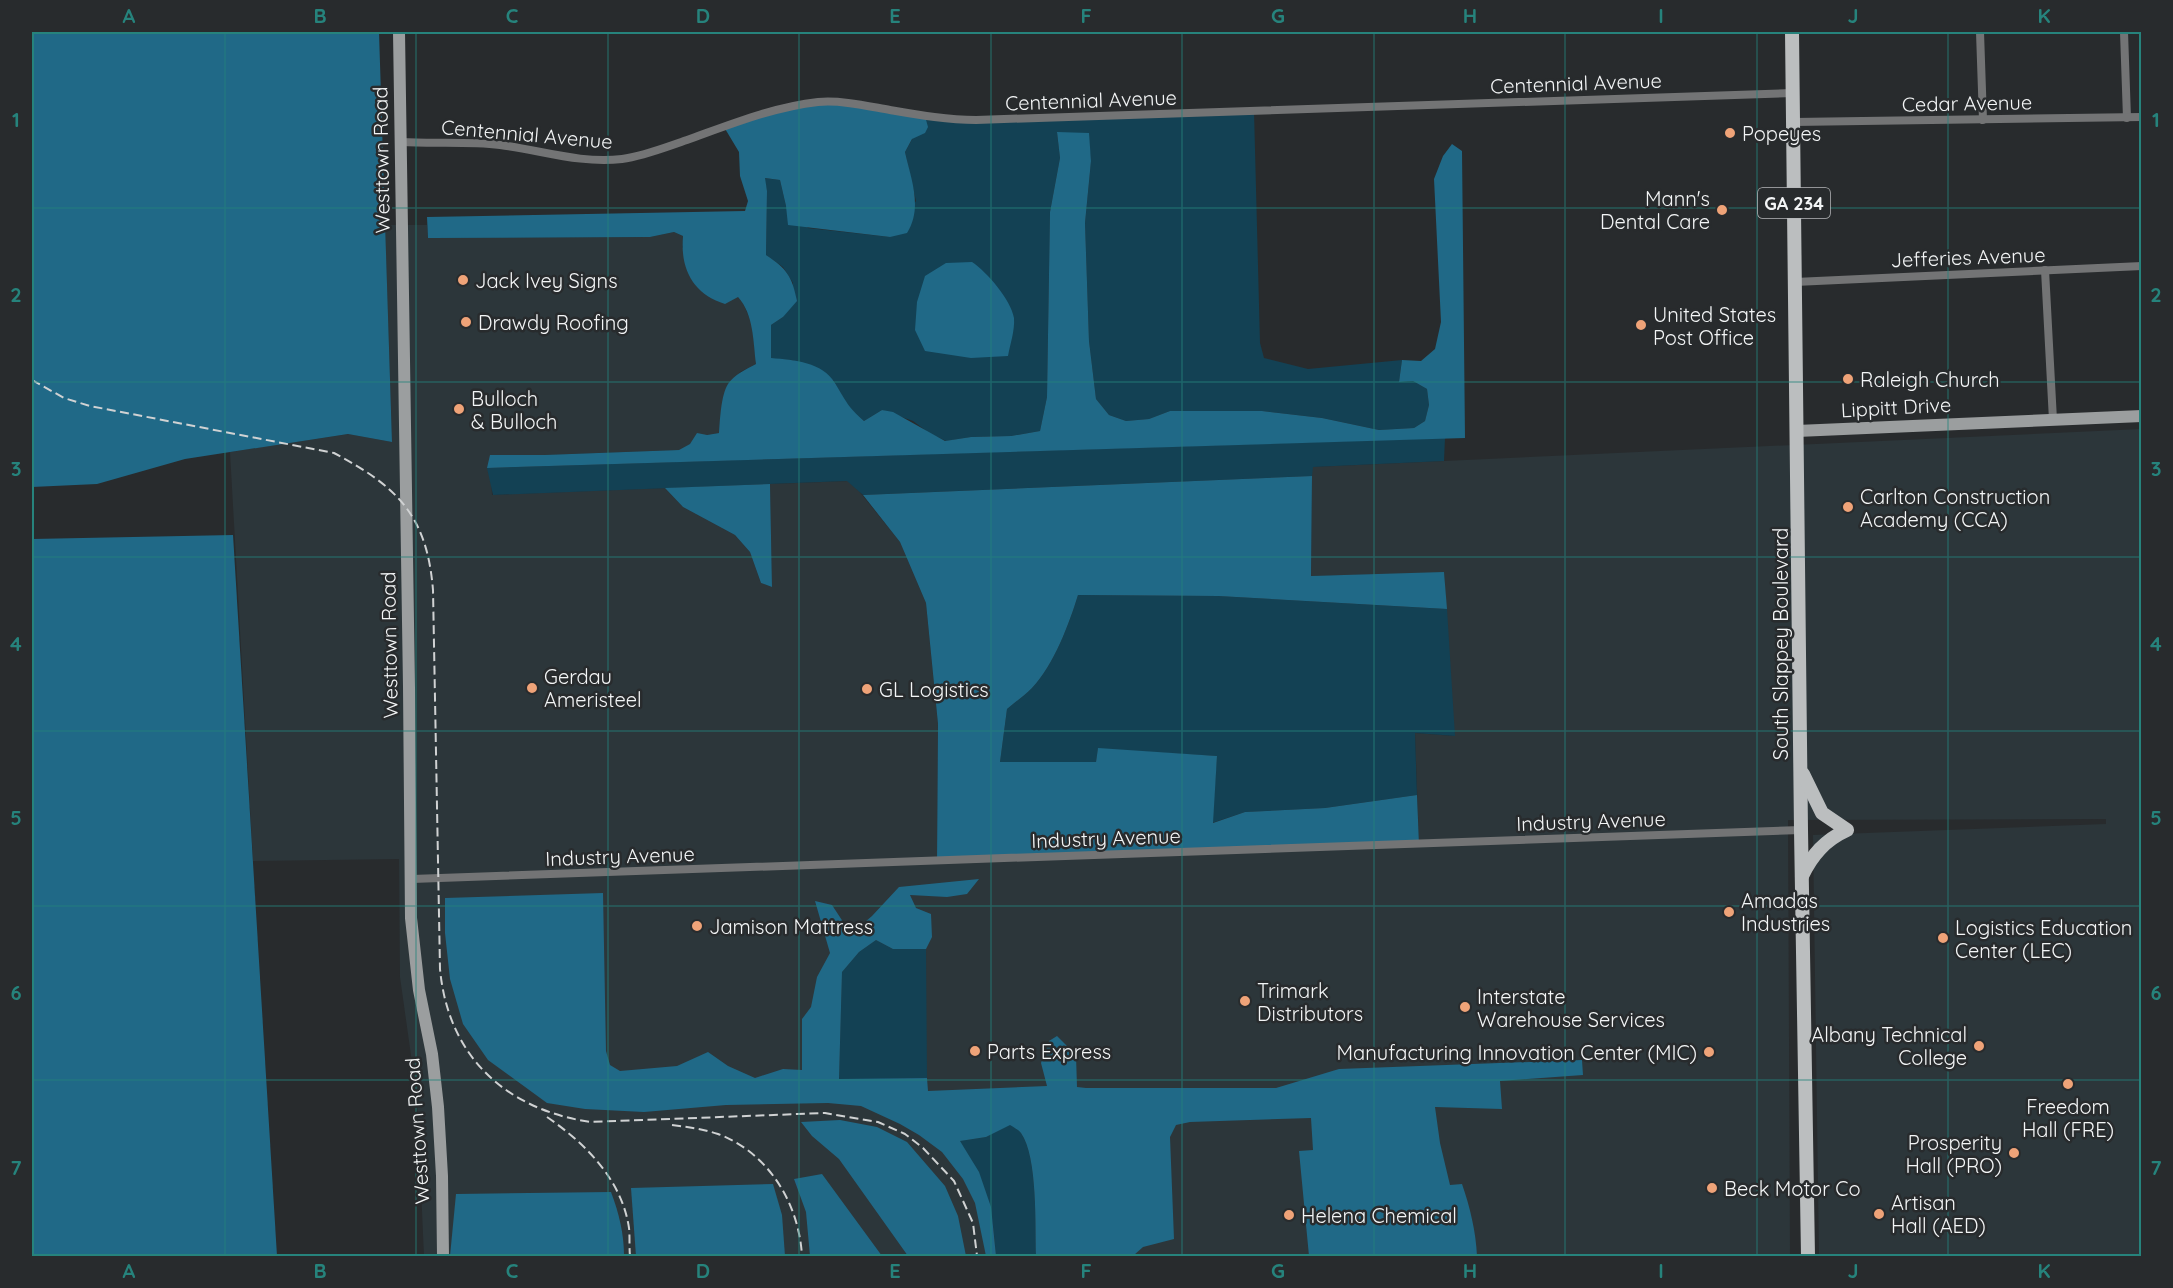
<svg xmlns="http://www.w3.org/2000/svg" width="2173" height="1288" font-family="Quicksand,sans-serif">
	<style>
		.built { fill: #2c363a }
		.green { fill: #134154 }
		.forest { fill: #206987 }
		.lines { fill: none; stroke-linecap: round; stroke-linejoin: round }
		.street { stroke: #737475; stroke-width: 8 }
		.secondary { stroke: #9b9e9f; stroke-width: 12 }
		.primary { stroke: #bbbebf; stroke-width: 14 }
		.rail { stroke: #d0d2d3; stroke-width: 2; stroke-dasharray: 9 4.5; stroke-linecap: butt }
		.grid { fill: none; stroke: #26837c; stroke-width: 1.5; stroke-opacity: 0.55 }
		.poi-dot { fill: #efa378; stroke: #282b2d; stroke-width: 2 }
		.labels { text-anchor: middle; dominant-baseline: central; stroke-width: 5; stroke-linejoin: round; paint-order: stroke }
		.shield { fill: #282b2d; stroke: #b6b8ba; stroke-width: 1.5 }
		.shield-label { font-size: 18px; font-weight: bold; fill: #f3f5f6 }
		.street-label { font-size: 20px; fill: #f3f5f6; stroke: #282b2d }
		.poi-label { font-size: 20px; fill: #f3f5f6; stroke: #282b2d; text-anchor: start }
		.neatline { fill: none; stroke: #26837c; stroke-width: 2 }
		.grid-label { font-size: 20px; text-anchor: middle; font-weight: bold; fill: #26837c }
	</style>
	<rect width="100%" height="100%" fill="#282b2d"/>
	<path class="built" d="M385 225H427L428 238 650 237 674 232 683 236 682 247 738 297 743 303 752 324 756 364 740 372 721 412 719 433 707 435 680 450 544 455H490L492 495 665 488 683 507 735 535 750 552 761 583 772 587 770 484 848 481 859 491 900 542 926 603 938 724 937 860 1419 844 1415 733 1454 736 1444 573 1311 576 1312 467 2141 429V1256H1819L1813 835 2106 824V819L1788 820 1790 1256H424L417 1098 400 977 399 859 253 861 230 452 349 434 392 442Z"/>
	<g class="green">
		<path d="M1254 111 1260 343 1264 358 1308 369 1402 360 1399 382 1413 381 1427 389 1429 405 1425 421 1414 428 1379 430 1322 418 1262 411H1170L1149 419 1126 421 1109 415 1096 399 1089 341 1085 223 1091 161 1088 133H1057L1060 158 1050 212 1047 397 1040 431 1011 436 971 437 946 441 929 433 913 421 882 410 864 421 848 407 834 381 792 360 771 359V325L783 317 793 283 783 267 766 255 767 191 764 178 780 180 786 206 808 228 890 237 916 201 905 152 925 116 952 120Z"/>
		<path d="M1445 438 1444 461 1313 467 1312 476 863 495 847 481 493 495 487 468Z"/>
		<path d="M1078 595 1218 596 1447 609 1455 736 1415 733 1417 795 1325 808 1245 812 1212 823 1217 756 1098 749 1096 762H1000L1007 709C1015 702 1024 696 1032 688 1054 665 1069 624 1078 595Z"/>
		<path d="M876 940 893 949H926L927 1078 839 1080 842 972 859 952Z"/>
		<path d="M1010 1124C1014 1127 1019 1130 1021 1133 1038 1157 1035 1227 1036 1256H996C993 1211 986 1179 959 1141L986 1137Z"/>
	</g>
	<g class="forest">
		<path d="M32 32H379L392 442 348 434 185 459 97 484 32 487Z"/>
		<path d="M820 102 925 116 928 127 925 133 912 139 905 152C911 179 923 208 907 233L890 237 788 225 786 206 780 180 765 178 767 191 766 255C787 269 792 276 797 301L783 317 771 325V358C795 360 822 362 835 383 846 401 847 406 864 421L882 410 893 412 945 441 971 437 1011 436 1040 431 1047 397 1050 212 1060 158 1057 132 1089 133 1091 161 1085 223 1089 341 1096 399 1109 415 1126 421 1149 419 1170 411H1262L1322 418 1379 430 1414 428 1425 421 1429 405 1427 389 1413 381 1399 382 1402 360 1421 361 1435 349 1441 322 1434 179 1443 156 1452 144 1462 151 1465 438 487 468 490 455H544L679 450 690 444 697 433 707 435 719 433C720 420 721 395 728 384 734 375 746 369 756 364 753 341 754 315 738 297L725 304C693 294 680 269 683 236L674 232 650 237 428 238 427 217 745 211 748 201 740 176 739 152 724 127Z"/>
		<path d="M972 262C987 272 1011 300 1014 318 1015 330 1010 345 1008 356L971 358 925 351 915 330 917 302 925 276 946 263Z"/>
		<path d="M1312 476 1311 576 1444 572 1447 609 1218 596 1078 595C1069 624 1054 665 1032 688 1024 696 1015 702 1007 709L1000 762H1096L1098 748 1217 756 1213 823 1245 812 1325 808 1417 795 1419 844 937 861 938 724 926 603 900 542 863 495Z"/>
		<path d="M770 484 772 587 761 583 750 552 735 535 683 507 665 488Z"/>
		<path d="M233 535 277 1256H32V539Z"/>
		<path d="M979 879 967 894 947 897 910 895 916 908 931 914 932 937 926 949H893L876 940 859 952 842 972 839 1079 927 1078 928 1091 1047 1086 1041 1063 1049 1041 1057 1036 1076 1055 1077 1087 1086 1088H1276L1339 1069 1582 1060 1583 1075 1500 1081 1502 1109 1435 1107 1440 1143 1450 1185 1462 1184C1470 1207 1476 1232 1477 1256H1309L1299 1151 1313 1150 1311 1118 1190 1122 1176 1125 1170 1137 1174 1239 1143 1247 1134 1255 1128 1256H1036C1035 1227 1038 1157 1021 1133 1019 1130 1013 1127 1010 1125L986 1137 960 1141 979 1172 991 1207 996 1256H986L975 1203 963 1179 942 1152 919 1135 900 1124 861 1106 828 1103 726 1105 644 1112 585 1109 547 1103 488 1060 463 1024 450 979 445 933V898L603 893 606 1051 610 1065 620 1071 677 1066 708 1052 728 1066 755 1078 783 1069 802 1070V1019L811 1007 817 977 830 953 815 901 832 905 851 934 872 916 899 887Z"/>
		<path d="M840 1120 877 1127 907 1142 945 1186 958 1216 966 1256H908L839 1159 812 1136 801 1122Z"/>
		<path d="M822 1174 882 1256H810L806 1212 794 1179Z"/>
		<path d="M773 1184 782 1215 785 1256H636L631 1188Z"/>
		<path d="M611 1192C619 1213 624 1234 624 1256H450L456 1194Z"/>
	</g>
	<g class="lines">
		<g class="street">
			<path d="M1980 32 1983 120"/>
			<path d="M2124 32 2127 118"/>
			<path d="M1794 122 2142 117"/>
			<path d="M401 142C434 144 467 141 500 145 541 150 580 164 622 159 644 156 666 147 687 140 729 125 773 107 818 102 842 100 867 106 890 110 919 115 947 120 976 120L1793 93"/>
			<path d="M2045 270 2053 420"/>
			<path d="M1795 282 2142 266"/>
			<path d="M412 879 1801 830"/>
		</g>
		<g class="secondary">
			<path d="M399 32 409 687 411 918 419 990 432 1054 438 1107 442 1176 443 1256"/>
			<path d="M1797 431 2142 416"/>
		</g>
		<g class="primary">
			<path d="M1792 32 1801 830 1808 1256"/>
			<path d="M1802 876C1812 855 1825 840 1847 830L1822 813 1803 774"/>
		</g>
		<g class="rail">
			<path d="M32 380 64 398 90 406 334 453C398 487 427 516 433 590L440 969C448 1056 505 1109 590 1122L825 1113 878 1122 905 1134 923 1148 954 1181 973 1223 977 1256"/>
			<path d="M547 1117C585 1143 622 1180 629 1228 630 1237 629 1247 630 1256"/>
			<path d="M672 1125C688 1127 703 1129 718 1134 769 1153 799 1204 802 1256"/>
		</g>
	</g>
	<path class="grid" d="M225 32V1256M416 32V1256M608 32V1256M799 32V1256M991 32V1256M1182 32V1256M1374 32V1256M1565 32V1256M1757 32V1256M1948 32V1256M32 208H2142M32 382H2142M32 557H2142M32 731H2142M32 906H2142M32 1080H2142"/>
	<g class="poi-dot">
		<circle cx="1730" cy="133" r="6"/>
		<circle cx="1722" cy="210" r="6"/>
		<circle cx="463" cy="280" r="6"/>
		<circle cx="466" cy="322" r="6"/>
		<circle cx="1641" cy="325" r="6"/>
		<circle cx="1848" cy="379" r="6"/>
		<circle cx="459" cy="409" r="6"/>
		<circle cx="1848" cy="507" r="6"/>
		<circle cx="532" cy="688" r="6"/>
		<circle cx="867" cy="689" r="6"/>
		<circle cx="1729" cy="912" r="6"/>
		<circle cx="697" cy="926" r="6"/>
		<circle cx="1943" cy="938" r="6"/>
		<circle cx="1245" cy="1001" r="6"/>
		<circle cx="1465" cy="1007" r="6"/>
		<circle cx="1979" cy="1046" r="6"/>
		<circle cx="975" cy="1051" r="6"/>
		<circle cx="1709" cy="1052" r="6"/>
		<circle cx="2068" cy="1084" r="6"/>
		<circle cx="2014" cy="1153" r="6"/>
		<circle cx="1712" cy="1188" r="6"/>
		<circle cx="1879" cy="1214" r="6"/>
		<circle cx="1289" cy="1215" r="6"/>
	</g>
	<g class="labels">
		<rect class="shield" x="1758" y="188" width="72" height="30" rx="4.5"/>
		<g class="shield-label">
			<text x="1794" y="203">GA 234</text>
		</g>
		<g class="street-label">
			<text transform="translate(1576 83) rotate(-2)">Centennial Avenue</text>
			<text transform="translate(1091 100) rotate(-2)">Centennial Avenue</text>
			<text transform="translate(1967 103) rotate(-1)">Cedar Avenue</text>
			<text transform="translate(527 134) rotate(5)">Centennial Avenue</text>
			<text transform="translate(381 160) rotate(-91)">Westtown Road</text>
			<text transform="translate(1968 257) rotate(-2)">Jefferies Avenue</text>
			<text transform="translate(1896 407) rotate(-3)">Lippitt Drive</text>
			<text transform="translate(1780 644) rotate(-90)">South Slappey Boulevard</text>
			<text transform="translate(389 645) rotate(-91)">Westtown Road</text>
			<text transform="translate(1591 821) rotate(-2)">Industry Avenue</text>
			<text transform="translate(1106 838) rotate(-2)">Industry Avenue</text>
			<text transform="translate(620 856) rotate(-2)">Industry Avenue</text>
			<text transform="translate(417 1131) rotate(-94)">Westtown Road</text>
		</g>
		<g class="poi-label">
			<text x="1742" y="133">Popeyes</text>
			<text x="1710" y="198" text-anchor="end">Mann's<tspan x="1710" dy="23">Dental Care</tspan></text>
			<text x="475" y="280">Jack Ivey Signs</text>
			<text x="1653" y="314">United States<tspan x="1653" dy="23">Post Office</tspan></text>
			<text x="478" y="322">Drawdy Roofing</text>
			<text x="1860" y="379">Raleigh Church</text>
			<text x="471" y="398">Bulloch<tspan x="471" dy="23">&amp; Bulloch</tspan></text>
			<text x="1860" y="496">Carlton Construction<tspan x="1860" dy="23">Academy (CCA)</tspan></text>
			<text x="544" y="676">Gerdau<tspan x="544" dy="23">Ameristeel</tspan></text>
			<text x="879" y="689">GL Logistics</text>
			<text x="1741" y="900">Amadas<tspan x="1741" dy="23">Industries</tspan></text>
			<text x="709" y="926">Jamison Mattress</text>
			<text x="1955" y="927">Logistics Education<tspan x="1955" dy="23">Center (LEC)</tspan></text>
			<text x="1257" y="990">Trimark<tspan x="1257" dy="23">Distributors</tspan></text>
			<text x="1477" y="996">Interstate<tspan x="1477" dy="23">Warehouse Services</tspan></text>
			<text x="1967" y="1034" text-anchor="end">Albany Technical<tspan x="1967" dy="23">College</tspan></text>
			<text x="987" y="1051">Parts Express</text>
			<text x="1697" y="1052" text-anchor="end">Manufacturing Innovation Center (MIC)</text>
			<text x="2068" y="1106" text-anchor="middle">Freedom<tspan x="2068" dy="23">Hall (FRE)</tspan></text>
			<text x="2002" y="1142" text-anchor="end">Prosperity<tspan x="2002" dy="23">Hall (PRO)</tspan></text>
			<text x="1724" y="1188">Beck Motor Co</text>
			<text x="1891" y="1202">Artisan<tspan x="1891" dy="23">Hall (AED)</tspan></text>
			<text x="1301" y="1215">Helena Chemical</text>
		</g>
	</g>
	<rect width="2173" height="1288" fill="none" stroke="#282b2d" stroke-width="66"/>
	<rect x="33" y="33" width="2107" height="1222" class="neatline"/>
	<g class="grid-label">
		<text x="129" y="23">A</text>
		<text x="320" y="23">B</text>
		<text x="512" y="23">C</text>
		<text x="703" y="23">D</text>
		<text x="895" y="23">E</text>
		<text x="1086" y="23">F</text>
		<text x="1278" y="23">G</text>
		<text x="1470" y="23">H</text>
		<text x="1661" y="23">I</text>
		<text x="1853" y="23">J</text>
		<text x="2044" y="23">K</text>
		<text x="16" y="127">1</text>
		<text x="2156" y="127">1</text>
		<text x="16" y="302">2</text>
		<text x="2156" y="302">2</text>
		<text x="16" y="476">3</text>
		<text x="2156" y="476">3</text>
		<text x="16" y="651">4</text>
		<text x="2156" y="651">4</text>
		<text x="16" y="825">5</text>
		<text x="2156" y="825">5</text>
		<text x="16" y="1000">6</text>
		<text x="2156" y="1000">6</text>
		<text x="16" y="1175">7</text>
		<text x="2156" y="1175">7</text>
		<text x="129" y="1278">A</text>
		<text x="320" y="1278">B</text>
		<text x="512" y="1278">C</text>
		<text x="703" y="1278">D</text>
		<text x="895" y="1278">E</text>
		<text x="1086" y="1278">F</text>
		<text x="1278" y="1278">G</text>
		<text x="1470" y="1278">H</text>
		<text x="1661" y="1278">I</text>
		<text x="1853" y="1278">J</text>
		<text x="2044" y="1278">K</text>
	</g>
</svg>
